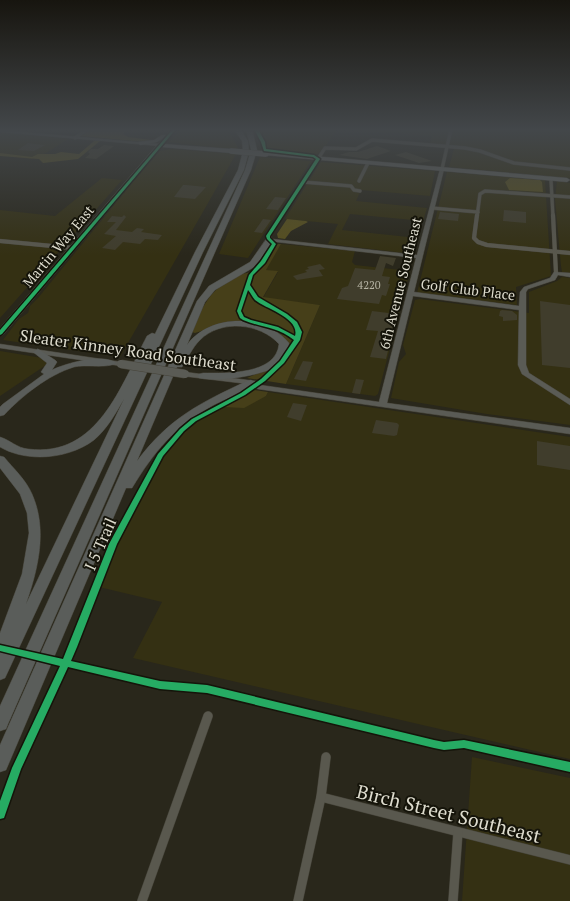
<svg xmlns="http://www.w3.org/2000/svg" width="570" height="901" font-family="'PT Serif',serif">
	<style>
		.built { fill: #343013 }
		.green { fill: #463f19 }
		.forest { fill: #58501d }
		.building { fill: #403d2c }
		.lines { fill: none; stroke-linecap: round; stroke-linejoin: round }
		.street-far2-casing { stroke: #46443a; stroke-width: 4 }
		.street-far1-casing { stroke: #46443a; stroke-width: 4.5 }
		.street-casing { stroke: #46443a; stroke-width: 10 }
		.secondary-casing { stroke: #46443a; stroke-width: 1 }
		.primary-casing { stroke: #46443a; stroke-width: 1 }
		.highway-casing { stroke: #46443a; stroke-width: 1 }
		.street-far2 { stroke: #59584e; stroke-width: 3 }
		.street-far1 { stroke: #59584e; stroke-width: 4 }
		.street { stroke: #59584e; stroke-width: 9 }
		.secondary { fill: #5a5b55; fill-rule: evenodd }
		.primary { fill: #646662; fill-rule: evenodd }
		.highway { fill: #5a5d5a; fill-rule: evenodd }
		.secondary-bridge-casing { stroke: #46443a; stroke-width: 9; stroke-linecap: butt }
		.primary-bridge-casing { stroke: #46443a; stroke-width: 6; stroke-linecap: butt }
		.secondary-bridge { stroke: #5a5b55; stroke-width: 8 }
		.primary-bridge { stroke: #646662; stroke-width: 5.5 }
		.cycleway-casing { stroke: #15140a; stroke-width: 3 }
		.cycleway { fill: #26ab63; fill-rule: evenodd }
		.labels { text-anchor: middle; dominant-baseline: central; stroke-width: 4; stroke-linejoin: round; paint-order: stroke }
		.far-number-label { font-size: 11px; fill: #b6b4a5 }
		.far-street-label { font-size: 14px; fill: #dddbcd; stroke: #15140a }
		.street-label { font-size: 16px; fill: #dddbcd; stroke: #15140a }
		.near-street-label { font-size: 19px; fill: #dddbcd; stroke: #15140a }
	</style>
	<rect width="100%" height="100%" fill="#29271b"/>
	<g class="built">
		<path d="M181 129H228L239 150 169 142Z"/>
		<path d="M258 129H570V178L449 167 455 145 430 144 432 136 337 129 321 153 312 155 269 151Z"/>
		<path d="M0 132 68 139 46 153 31 159 0 155Z"/>
		<path d="M172 149 236 154 120 357 3 340 19 319 28 313 30 306 38 298 138 176 160 151Z"/>
		<path d="M260 157 311 161 248 258 219 254Z"/>
		<path d="M321 162 435 171 430 196 361 190 356 201 427 208 423 221 350 214 342 230 418 238 414 254 328 244 338 224 285 219Z"/>
		<path d="M447 172 545 180 551 276 516 287 517 305 417 293Z"/>
		<path d="M102 178 122 180 0 318V210L55 216Z"/>
		<path d="M557 181 570 183V273L562 272 561 266 555 199Z"/>
		<path d="M281 244 355 251 352 262 355 265 410 271 378 394 375 396 286 384 320 305 263 298 278 272 265 270Z"/>
		<path d="M562 277 570 278V425L487 414 391 398 399 362 406 354 403 345 415 300 420 299 529 313V292L557 281Z"/>
		<path d="M0 351 42 358 49 363 0 396Z"/>
		<path d="M268 392 570 437V759L133 658 162 602 99 587 116 544 164 453 179 436 206 415 224 407 266 396Z"/>
		<path d="M472 757 570 778V901H462Z"/>
	</g>
	<g class="green">
		<path d="M274 244H281L266 270 278 271 263 297 320 305 286 384 247 378 272 367 288 343C274 323 244 320 222 324 212 325 204 331 195 333L192 332C205 301 210 289 241 274 245 273 249 273 253 271 263 265 265 251 274 244Z"/>
		<path d="M247 389 268 392 266 396 244 408 224 407 245 394 243 392Z"/>
	</g>
	<g class="forest">
		<path d="M93 129H126L123 134 128 137 152 140 144 142 81 136Z"/>
		<path d="M94 141H100L78 159 43 163 39 159 0 156V153L32 157 38 154H55L61 152 79 154Z"/>
		<path d="M510 178 540 180 542 182 543 192 509 190 505 182Z"/>
		<path d="M287 219 306 221 308 222 291 231 285 239 278 238 277 234Z"/>
	</g>
	<g class="building">
		<path d="M28 143 34 144 45 145 34 151 18 150Z"/>
		<path d="M104 145 114 146 96 159 85 158 90 154 88 152 91 149H98Z"/>
		<path d="M377 146 391 151 367 159 339 155 349 152H358Z"/>
		<path d="M406 152 432 161 419 163 395 155Z"/>
		<path d="M183 185H186L206 187 195 199 174 197Z"/>
		<path d="M275 197 286 198 278 210 266 209Z"/>
		<path d="M504 210 526 212V223L503 221Z"/>
		<path d="M440 212 459 214 458 221 438 219Z"/>
		<path d="M124 215 126 217 116 230 132 232 137 228 144 229 141 232 162 235 158 240 145 239 140 244 123 242 115 250 102 248 116 236 104 234 116 222H107L112 216 122 217Z"/>
		<path d="M263 219 271 220 262 233 254 232Z"/>
		<path d="M380 256 396 258 393 266 386 263 382 276 390 277 388 284H390L386 296 382 295 379 304 337 299 342 288 348 286 355 268 375 270Z"/>
		<path d="M320 264 325 269 319 270 323 276 297 280 293 276 307 272 305 270 309 269 307 267Z"/>
		<path d="M540 301 570 305V368L542 365Z"/>
		<path d="M502 310 512 311 517 315V320L503 321V317L499 316 500 311Z"/>
		<path d="M372 311 397 314 386 359 370 357 378 331 366 330Z"/>
		<path d="M303 361 313 362 306 381 294 379Z"/>
		<path d="M356 379 364 380 360 394 352 393Z"/>
		<path d="M293 403 307 405 301 421 287 417Z"/>
		<path d="M376 420 397 423 399 425 397 435 394 436 372 433Z"/>
		<path d="M537 441 570 446V470L537 465Z"/>
	</g>
	<g class="lines">
		<g class="street-far2-casing">
			<g id="street-far2">
				<path d="M75 138 88 129"/>
				<path d="M318 159 325 148 356 149 372 140 465 148 480 151 514 163 570 169"/>
				<path d="M442 169 451 129"/>
				<path d="M551 180 553 217"/>
				<path d="M359 181 368 163"/>
				<path d="M303 182 351 186 354 190 360 191"/>
				<path d="M432 208 478 212"/>
				<path d="M477 217 480 194 485 191 570 197"/>
			</g>
		</g>
		<g class="street-far1-casing">
			<g id="street-far1">
				<path d="M477 215 474 238 478 242 487 245 570 253"/>
				<path d="M553 215 556 273"/>
				<path d="M0 241 73 248"/>
			</g>
		</g>
		<g class="street-casing">
			<g id="street">
				<path d="M321 797 570 860"/>
				<path d="M142 901 208 716"/>
				<path d="M298 901 321 797 326 757"/>
				<path d="M453 901 458 832"/>
			</g>
		</g>
		<g class="secondary-casing">
			<g id="secondary">
				<path d="M0 130 160 144 162 145 160 146 0 132Z"/>
				<path d="M318 158 320 159 271 236 272 239 417 255 440 169 442 168 444 169 414 292 519 306 520 292 524 287 550 278 554 272 570 273V277L558 275 555 280 528 289 526 292V365L529 373 570 399V405L522 374 518 365 519 310 413 296 387 403 570 428V434L258 389 248 384 182 376 181 374 182 372H185L255 381H258L260 385 379 402 416 258 268 241 265 236 316 159Z"/>
				<path d="M0 344 121 362 125 364 121 366 0 348Z"/>
			</g>
		</g>
		<g class="primary-casing">
			<g id="primary">
				<path d="M172 129H176L164 144 231 149 234 151 231 153 162 147 3 335H0V328L163 138 157 142 140 145 138 142 154 140 162 135H166Z"/>
				<path d="M266 152 567 178 570 180 567 182 264 155 263 154Z"/>
			</g>
		</g>
		<g class="highway-casing">
			<g id="highway">
				<path d="M234 129H240L248 141 249 151 244 170 203 252 5 678 0 680V633L22 574 29 533 27 513 20 494 0 468V456L4 457C14 469 26 480 32 494 48 530 38 569 26 604L124 399C116 413 107 429 94 440 69 459 27 463 0 447V437C10 440 17 448 28 449 98 458 121 385 147 336L152 333 155 334 195 252 238 170 243 151 242 141Z"/>
				<path d="M246 129H252L257 150 251 170 8 724 6 729 0 731V706L245 170 251 150Z"/>
				<path d="M267 238 274 240 256 266 215 290 205 302 187 345C209 314 265 313 289 343 288 351 287 358 280 364 265 376 218 382 199 378L198 376 199 374 203 373C227 373 276 375 279 344 260 323 221 319 200 340 192 348 188 358 182 367H177L137 461C169 418 200 403 247 381L251 380 256 383C247 393 224 399 212 406 174 427 154 452 132 488H126L6 770 0 772V745L197 301 209 286 250 262Z"/>
				<path d="M38 349 55 360 57 362 52 370C66 363 103 353 116 363 108 369 85 364 74 367 48 375 22 396 4 415L0 416V407L3 404 44 374 41 372 47 363 33 352Z"/>
			</g>
		</g>
		<use href="#street-far2" class="street-far2"/>
		<use href="#street-far1" class="street-far1"/>
		<use href="#street" class="street"/>
		<use href="#secondary" class="secondary"/>
		<use href="#primary" class="primary"/>
		<use href="#highway" class="highway"/>
		<g class="secondary-bridge-casing">
			<path id="secondary-bridge" d="M121 364 185 374"/>
		</g>
		<g class="primary-bridge-casing">
			<path id="primary-bridge" d="M231 151 266 154"/>
		</g>
		<use href="#secondary-bridge" class="secondary-bridge"/>
		<use href="#primary-bridge" class="primary-bridge"/>
		<g class="cycleway-casing">
			<g id="cycleway">
				<path d="M173 129H176L2 334 0 335V330Z"/>
				<path d="M254 129H258L265 142 266 149 314 155 320 159 270 236V238L276 244 265 263 253 275 250 285 258 297 287 314 297 322 302 332 300 340 284 363 265 381 245 395 196 421 184 431 163 456 117 544 77 647 71 661 160 681 207 685 434 740 444 742 464 740 570 762V772L464 748 444 750 434 748 207 693 160 689 68 667 21 769 4 818 0 819V801L12 768 60 666 0 651V645L63 659 109 544 158 454 180 429 192 419 241 393 261 379 280 361 294 340C276 326 262 328 243 320L240 318 237 311 249 275 261 261 272 244 267 239 266 236 316 159 313 157 264 151 261 142ZM248 290C251 293 252 297 255 300 266 309 300 318 295 336L278 327 251 320 244 317 241 311Z"/>
			</g>
		</g>
		<use href="#cycleway" class="cycleway"/>
	</g>
	<linearGradient id="sky" x2="0" y2="1"><stop stop-color="#17150f"/><stop offset="0.51" stop-color="#43474a"/><stop offset="1" stop-color="#43474a" stop-opacity="0"/></linearGradient>
	<rect width="570" height="255" fill="url(#sky)"/>
	<g class="labels">
		<g class="far-number-label">
			<text x="369" y="285">4220</text>
		</g>
		<g class="far-street-label">
			<text transform="translate(58 246) rotate(-50)">Martin Way East</text>
			<text transform="translate(400 283) rotate(-76)">6th Avenue Southeast</text>
			<text transform="translate(468 289) rotate(7)">Golf Club Place</text>
		</g>
		<g class="street-label">
			<text transform="translate(128 350) rotate(8)">Sleater Kinney Road Southeast</text>
			<text transform="translate(100 544) rotate(-66)">I 5 Trail</text>
		</g>
		<g class="near-street-label">
			<text transform="translate(449 813) rotate(14)">Birch Street Southeast</text>
		</g>
	</g>
</svg>
